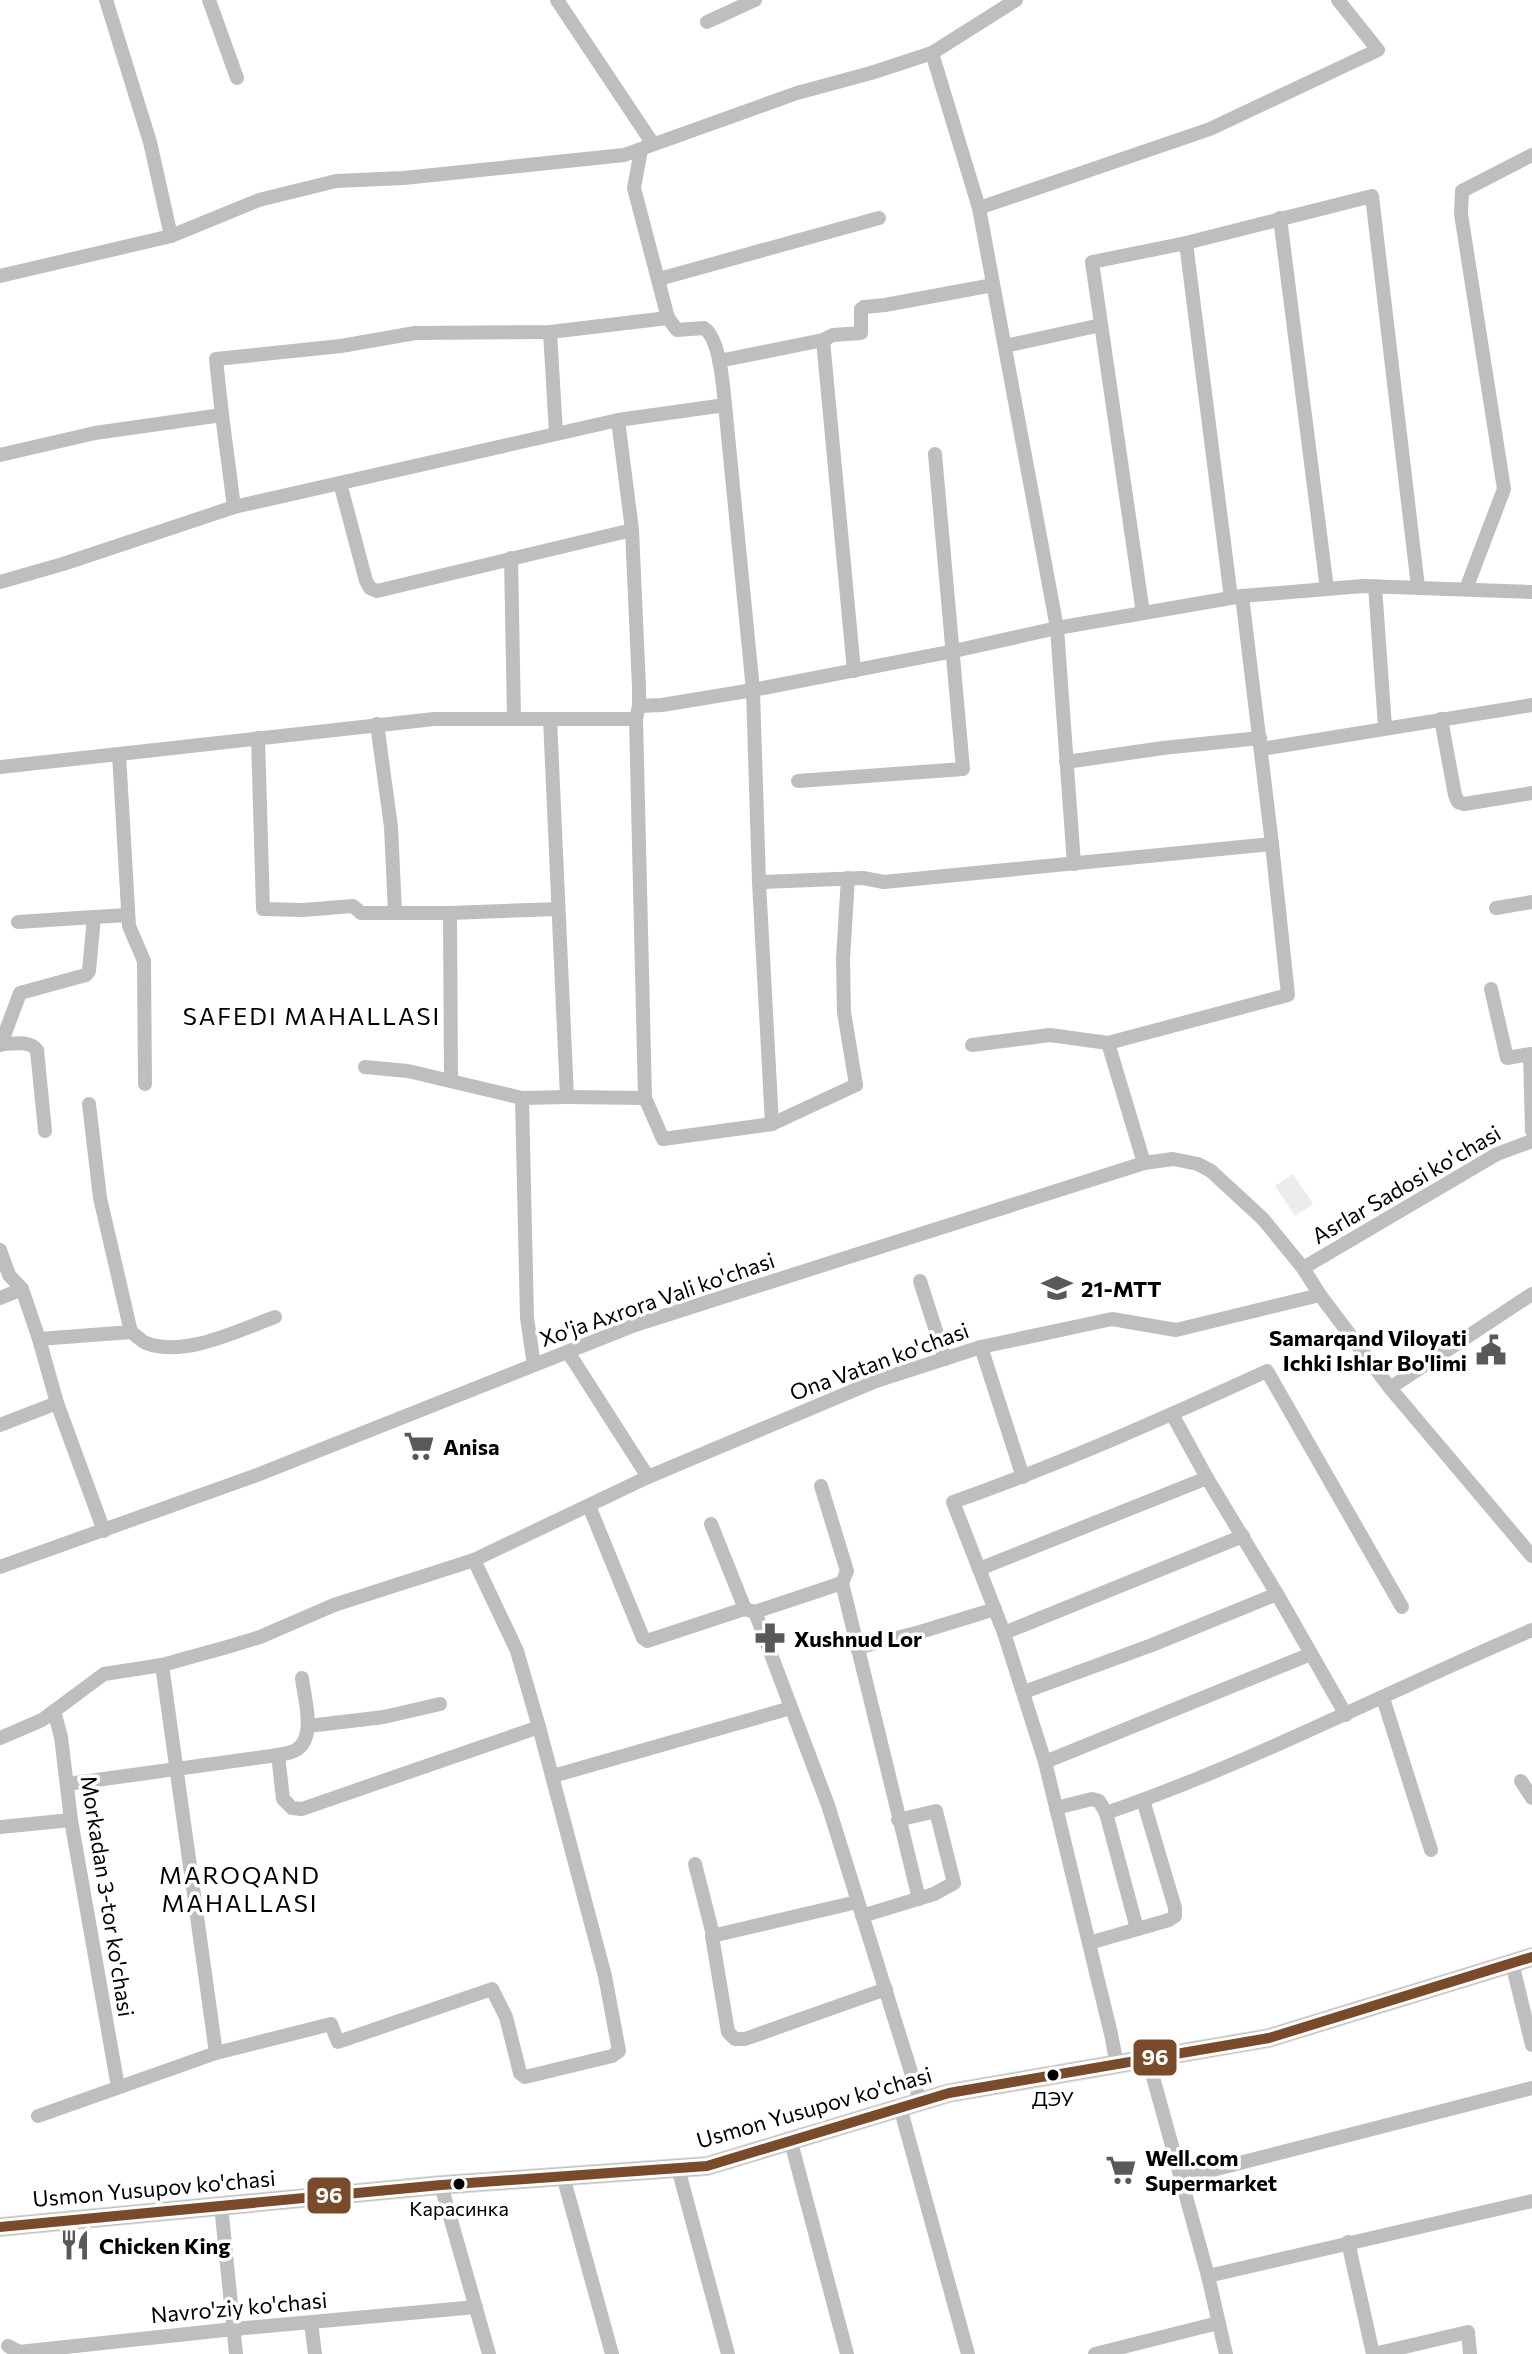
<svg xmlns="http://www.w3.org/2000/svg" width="1532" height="2354" font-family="Commissioner,sans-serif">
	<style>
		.green { fill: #ececec }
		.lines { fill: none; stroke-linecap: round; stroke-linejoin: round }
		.major-casing { stroke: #dbdbdb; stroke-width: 20 }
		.minor { stroke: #bebebe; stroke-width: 14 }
		.major { stroke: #bebebe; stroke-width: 18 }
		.bus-1-casing { stroke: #fff; stroke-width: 16 }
		.bus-1 { stroke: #7a4b2a; stroke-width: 10 }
		.bus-dot { fill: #000; stroke: #fff; stroke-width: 3 }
		.labels { text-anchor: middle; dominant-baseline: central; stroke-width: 7; stroke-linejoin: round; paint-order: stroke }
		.bus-label { font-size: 20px; fill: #000; stroke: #fff }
		.street-label { font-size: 22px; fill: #000; stroke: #fff }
		.poi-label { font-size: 22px; font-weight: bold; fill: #000; stroke: #fff; text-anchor: start }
		.neighbourhood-label { font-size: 24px; letter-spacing: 2px; fill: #000; stroke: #fff }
		.line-badge { stroke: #fff; stroke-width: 3 }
		.badge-label { font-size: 22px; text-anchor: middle; font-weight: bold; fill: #fff }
	</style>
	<rect width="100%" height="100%" fill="#fff"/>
	<path class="green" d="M1293 1174 1313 1204 1295 1216 1275 1186Z"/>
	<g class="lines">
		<g class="major-casing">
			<path id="major" d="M0 2227 441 2185 707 2166 949 2093 1269 2038 1532 1957"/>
		</g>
		<g class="minor">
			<path d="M106 0 150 142 171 236"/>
			<path d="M209 0 237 78"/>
			<path d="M557 0 653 144"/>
			<path d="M707 22 755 0"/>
			<path d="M932 53 979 208 1057 628 1074 864"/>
			<path d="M641 150 634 188 668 318 677 330 704 328C720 339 723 385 725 405L753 690 759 882 772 1124 663 1139 645 1098"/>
			<path d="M979 208 1210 129 1378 50 1338 0"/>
			<path d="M1280 218 1327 589"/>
			<path d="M1186 243 1372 196 1418 587"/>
			<path d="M0 276 171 236 259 200 336 181 404 178 624 155 797 93 871 73 932 53 1016 0"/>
			<path d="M659 279 879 218"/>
			<path d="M550 332 556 433"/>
			<path d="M823 340 833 335 861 333V309L864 307 885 305 993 285"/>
			<path d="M1005 346 1101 325"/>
			<path d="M719 361 823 340 854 671"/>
			<path d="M618 420 725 405"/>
			<path d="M0 455 95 433 222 415 216 359 341 346 415 333 550 332 668 318"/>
			<path d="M340 483 366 581 370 588 377 591 632 530"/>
			<path d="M511 558 514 718"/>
			<path d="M0 582 63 564 234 507"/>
			<path d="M1375 586 1385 727"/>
			<path d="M1466 589 1504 489 1461 214 1462 191 1532 155"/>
			<path d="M1143 613 1092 262 1186 243 1231 598"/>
			<path d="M639 706 662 705 753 690 954 651 1057 628 1242 596 1363 586 1532 592"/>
			<path d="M1441 719 1455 795 1458 802 1464 804 1532 793"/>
			<path d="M377 724 391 827 395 912"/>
			<path d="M258 738 263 909 303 910 353 906 361 913H450L558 909"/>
			<path d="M1261 749 1532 705"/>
			<path d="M119 754 434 719H636L639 706V687L632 530 618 420 234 507 222 415"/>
			<path d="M1066 762 1163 748 1260 738"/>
			<path d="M0 767 119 754 129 926 144 961 145 1084"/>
			<path d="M798 781 963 769 935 454"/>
			<path d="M759 882 863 878 884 882 1272 844"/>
			<path d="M1496 908 1532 902"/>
			<path d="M450 913 451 1080"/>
			<path d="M18 922 94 917"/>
			<path d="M1491 989 1507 1058 1530 1054 1532 1131"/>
			<path d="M3 1044C15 1044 29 1040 37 1050L45 1131"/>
			<path d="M0 1045 3 1044 4 1036 20 993 86 975 89 971 94 917 128 915"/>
			<path d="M972 1045 1050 1035 1108 1043"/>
			<path d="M365 1067 408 1071 522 1098"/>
			<path d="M567 1097 645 1098 636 719"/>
			<path d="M89 1104 100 1198 131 1332 39 1339 57 1403 104 1531"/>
			<path d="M772 1124 856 1085 844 1012 843 959 848 878"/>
			<path d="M1144 1163 1108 1043 1288 995 1272 844 1242 596"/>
			<path d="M0 1250 9 1275 22 1289"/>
			<path d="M1303 1268 1497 1154 1532 1141"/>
			<path d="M920 1281 945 1359"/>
			<path d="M0 1298 22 1289 39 1339"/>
			<path d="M131 1332C136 1335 141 1341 146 1343 184 1358 239 1330 275 1317"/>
			<path d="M981 1347 1023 1477"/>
			<path d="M568 1352 648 1477"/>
			<path d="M534 1365 527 1318 522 1098 567 1097 550 719"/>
			<path d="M1390 1388 1532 1294"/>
			<path d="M1172 1414 1207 1478 1277 1594 1346 1715"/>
			<path d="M0 1425 57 1403"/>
			<path d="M821 1486 847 1571 842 1583"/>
			<path d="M589 1506 643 1638 647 1641 738 1611 745 1609 755 1612 828 1805 920 2101"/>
			<path d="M711 1524 745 1609"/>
			<path d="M0 1567 257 1475 635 1325 1144 1163 1173 1159 1198 1164 1211 1171 1263 1219 1303 1268 1320 1295 1390 1388 1532 1556"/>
			<path d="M979 1569 1207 1478"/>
			<path d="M755 1612 842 1583 919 1899"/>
			<path d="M1004 1633 1243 1536"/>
			<path d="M857 1648 920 1632 995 1609"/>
			<path d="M162 1665 216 2053"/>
			<path d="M1024 1692 1152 1645 1277 1594"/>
			<path d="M1383 1698 1431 1850"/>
			<path d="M54 1711 61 1737 71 1820 118 2087"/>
			<path d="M308 1726 384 1717 440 1704"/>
			<path d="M0 1738 42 1720 104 1674 162 1665 227 1647 260 1637 334 1605 474 1560 648 1477 876 1381 981 1347 1112 1319 1176 1330 1320 1295"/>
			<path d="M278 1755C283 1754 291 1753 296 1750 317 1738 304 1697 302 1678"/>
			<path d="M1045 1762 1311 1654"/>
			<path d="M553 1776 791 1708"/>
			<path d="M1521 1781 1532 1798"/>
			<path d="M67 1784 278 1755 283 1799 292 1808 302 1809 539 1727"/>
			<path d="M1056 1808 1092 1799 1099 1801 1106 1813"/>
			<path d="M0 1827 71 1820"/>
			<path d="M695 1864 713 1935"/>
			<path d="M857 1902 712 1936 728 2032 735 2039H745L886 1989"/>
			<path d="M862 1916 934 1894 954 1883 936 1811 898 1820"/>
			<path d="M1137 1929 1106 1813C1252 1763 1390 1690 1532 1630"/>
			<path d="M1089 1943 1169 1920 1175 1916V1908L1143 1800"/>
			<path d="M1512 1963 1532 2045"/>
			<path d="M1148 2059 1208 2276 1226 2354"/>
			<path d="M1117 2065 1111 2034 1045 1762 1004 1633 953 1502C1061 1464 1164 1418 1267 1371L1402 1607"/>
			<path d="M900 2107 968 2354"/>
			<path d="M38 2116 216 2053 331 2024 338 2042 492 1989 506 2017 520 2073 525 2077 612 2056 619 2051 605 1976 539 1727 517 1651 474 1560"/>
			<path d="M791 2142 847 2354"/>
			<path d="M678 2168 728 2354"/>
			<path d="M563 2176 612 2354"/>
			<path d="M1181 2178 1532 2088"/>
			<path d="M441 2185 489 2354"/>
			<path d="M221 2205 236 2354"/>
			<path d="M1348 2242 1373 2354"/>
			<path d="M1208 2276 1532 2201"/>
			<path d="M311 2323 315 2354"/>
			<path d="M8 2346 19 2352 234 2329 476 2307"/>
			<path d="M1095 2354 1218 2323"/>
			<path d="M1374 2354 1468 2332 1470 2354"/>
		</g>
		<use href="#major" class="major"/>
		<g class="bus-1-casing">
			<path id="bus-1" d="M0 2227 441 2185 707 2166 949 2093 1269 2038 1532 1957"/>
		</g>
		<use href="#bus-1" class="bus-1"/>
	</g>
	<defs>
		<g id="school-bare" transform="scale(2.4)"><path d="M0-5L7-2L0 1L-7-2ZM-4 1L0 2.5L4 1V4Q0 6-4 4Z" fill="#595959" stroke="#fff" stroke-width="2.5" paint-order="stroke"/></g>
		<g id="civic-bare" transform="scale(2.4)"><path d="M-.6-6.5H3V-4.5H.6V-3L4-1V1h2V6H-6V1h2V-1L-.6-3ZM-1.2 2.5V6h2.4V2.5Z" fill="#595959" stroke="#fff" stroke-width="2.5" paint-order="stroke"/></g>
		<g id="supermarket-bare" transform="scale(2.4)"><path d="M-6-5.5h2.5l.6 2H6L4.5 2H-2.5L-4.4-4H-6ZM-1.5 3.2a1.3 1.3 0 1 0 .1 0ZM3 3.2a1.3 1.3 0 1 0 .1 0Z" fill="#595959" stroke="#fff" stroke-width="2.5" paint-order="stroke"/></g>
		<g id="pharmacy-bare" transform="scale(2.4)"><path d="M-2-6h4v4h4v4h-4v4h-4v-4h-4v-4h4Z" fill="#595959" stroke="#fff" stroke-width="2.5" paint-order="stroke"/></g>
		<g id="restaurant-bare" transform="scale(2.4)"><path d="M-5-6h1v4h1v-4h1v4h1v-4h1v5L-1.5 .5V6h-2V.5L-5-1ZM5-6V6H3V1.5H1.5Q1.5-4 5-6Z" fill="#595959" stroke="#fff" stroke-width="2.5" paint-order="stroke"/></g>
	</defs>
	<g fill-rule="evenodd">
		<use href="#school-bare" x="1057" y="1288"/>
		<use href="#civic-bare" x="1491" y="1350"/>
		<use href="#supermarket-bare" x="419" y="1446"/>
		<use href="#pharmacy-bare" x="770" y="1638"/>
		<use href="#supermarket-bare" x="1121" y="2170"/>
		<use href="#restaurant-bare" x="75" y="2245"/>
	</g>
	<g class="bus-dot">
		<circle cx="1053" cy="2075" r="7"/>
		<circle cx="459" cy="2184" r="7"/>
	</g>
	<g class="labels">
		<g class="bus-label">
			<text x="1053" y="2098">ДЭУ</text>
			<text x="459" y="2208">Карасинка</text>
		</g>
		<g class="street-label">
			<text transform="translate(1406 1184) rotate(-30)">Asrlar Sadosi ko'chasi</text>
			<text transform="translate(657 1299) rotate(-19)">Xo'ja Axrora Vali ko'chasi</text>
			<text transform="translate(879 1361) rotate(-20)">Ona Vatan ko'chasi</text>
			<text transform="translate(108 1896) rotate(81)">Morkadan 3-tor ko'chasi</text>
			<text transform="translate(814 2107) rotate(-16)">Usmon Yusupov ko'chasi</text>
			<text transform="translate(154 2188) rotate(-5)">Usmon Yusupov ko'chasi</text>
			<text transform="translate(239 2307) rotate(-5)">Navro'ziy ko'chasi</text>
		</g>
		<g class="poi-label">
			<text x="1081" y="1288">21-MTT</text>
			<text x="1467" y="1337" text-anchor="end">Samarqand Viloyati<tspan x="1467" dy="25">Ichki Ishlar Bo'limi</tspan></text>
			<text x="443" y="1446">Anisa</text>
			<text x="794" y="1638">Xushnud Lor</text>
			<text x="1145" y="2157">Well.com<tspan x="1145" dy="25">Supermarket</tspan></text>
			<text x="99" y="2245">Chicken King</text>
		</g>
		<g class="neighbourhood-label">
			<text x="312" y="1015">SAFEDI MAHALLASI</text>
			<text x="240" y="1874">MAROQAND<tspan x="240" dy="28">MAHALLASI</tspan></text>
		</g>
	</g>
	<g class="line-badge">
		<rect x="1132" y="2038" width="46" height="39" rx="8" fill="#7a4b2a"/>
		<rect x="306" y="2176" width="46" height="39" rx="8" fill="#7a4b2a"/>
	</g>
	<g class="badge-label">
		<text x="1155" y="2065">96</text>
		<text x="329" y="2203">96</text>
	</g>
</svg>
